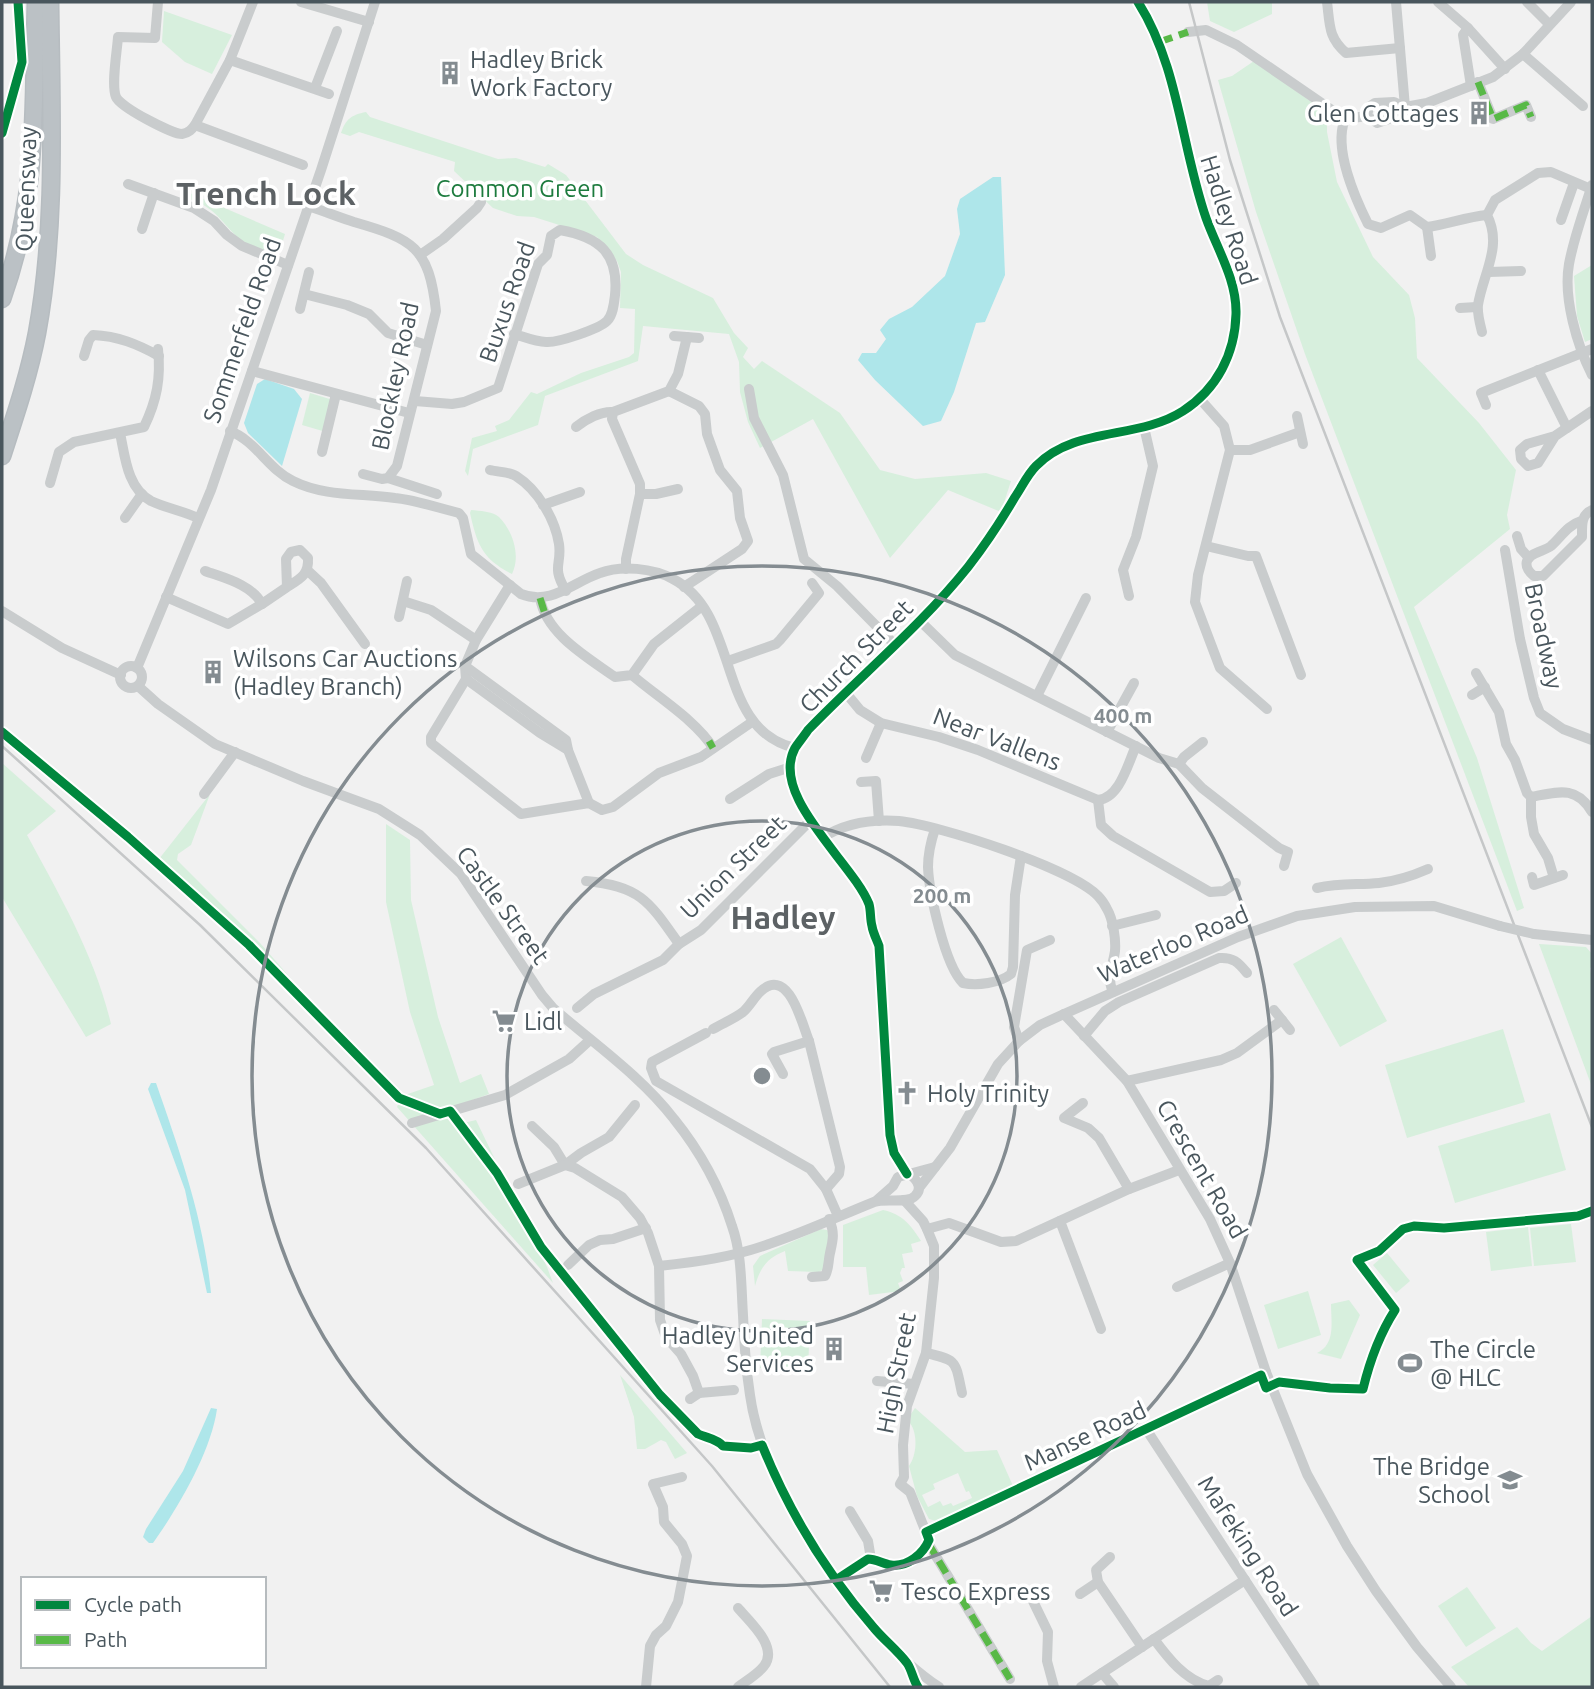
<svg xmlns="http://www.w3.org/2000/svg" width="1594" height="1689" font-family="Ubuntu,sans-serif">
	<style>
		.green { fill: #d7efdd; fill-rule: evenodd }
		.water { fill: #aee6ea }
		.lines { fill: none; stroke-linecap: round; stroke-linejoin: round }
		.highway-casing { stroke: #b6bcc0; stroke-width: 19 }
		.minor { stroke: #c9cccd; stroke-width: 10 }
		.highway { stroke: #bbc1c5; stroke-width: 16 }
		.rail { stroke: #c5c7c8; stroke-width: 2.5 }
		.minor-bridge { stroke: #c9cccd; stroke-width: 10 }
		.quiet { stroke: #58b947; stroke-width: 7; stroke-dasharray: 14 7; stroke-linecap: butt }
		.cycleway-casing { stroke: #fff; stroke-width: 13 }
		.cycleway { stroke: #00873e; stroke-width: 9 }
		.ring { fill: none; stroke: #848c91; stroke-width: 3.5 }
		.labels { text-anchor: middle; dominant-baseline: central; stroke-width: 7; stroke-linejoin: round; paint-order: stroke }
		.poi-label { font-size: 24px; fill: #49565d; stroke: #fff; text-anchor: start }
		.park-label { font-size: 24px; fill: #1d7b3e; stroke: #fff }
		.street-label { font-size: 24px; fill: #49565d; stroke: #fff }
		.district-label { font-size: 32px; font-weight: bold; fill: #5d6265; stroke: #fff }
		.centre { fill: #848c91; stroke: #fff; stroke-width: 3.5 }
		.ring-label { font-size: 21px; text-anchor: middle; font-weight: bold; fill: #848c91; stroke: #fff; stroke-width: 7; stroke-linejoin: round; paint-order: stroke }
	</style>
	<rect width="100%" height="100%" fill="#f1f1f1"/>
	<g class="green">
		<path d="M1207 2H1272V14L1234 32 1210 21Z"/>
		<path d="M164 11 232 35 212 74 185 62 162 42Z"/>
		<path d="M1254 61 1327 113V132L1337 182 1373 257 1409 295 1415 318 1417 358 1479 423 1516 470 1507 515 1510 529 1414 607 1477 758 1524 908 1517 911 1305 354 1256 212 1218 80 1232 76Z"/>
		<path d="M366 112 370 117 498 159 516 158 545 167 548 164 566 175 626 254 643 265 713 298 734 333 748 348 743 357 754 369 762 361 840 413 880 470 915 479 986 473 1011 481 1001 512 948 490 890 558 813 419 760 448 748 422 740 392 739 362 729 334 643 326 638 361 545 396 538 425 473 449 468 476 465 471 472 438 497 431 495 426 509 420 531 392 537 394 581 373 629 357 634 353 635 309 620 308 621 272 617 261 597 237 534 217 517 216 493 208 454 171 455 162 359 132 350 136 341 133C346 119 351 115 366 112Z"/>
		<path d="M185 191 285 234C282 245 280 251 267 250 236 249 228 220 205 206 199 202 191 200 184 197Z"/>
		<path d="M1592 265V339L1585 342 1577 316 1574 276Z"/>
		<path d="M310 393 333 400 326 432 302 425Z"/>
		<path d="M471 510C480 511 492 511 499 517 513 531 521 556 512 574 482 559 477 544 470 513Z"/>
		<path d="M2 763 56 811 27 835C60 896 95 956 111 1024L86 1037 2 897Z"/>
		<path d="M210 794 191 845 178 854 177 860 260 943 301 990 159 859Z"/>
		<path d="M386 824 410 840 411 900 438 1017 460 1083 481 1074 489 1094 445 1110 455 1125 476 1120 547 1267 553 1283 397 1107 402 1096 434 1085 410 1012 386 902Z"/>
		<path d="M1341 937 1387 1021 1340 1047 1293 964Z"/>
		<path d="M1539 944 1586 947 1592 954V967L1590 968 1592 980V1087Z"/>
		<path d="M1503 1029 1525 1102 1407 1138 1385 1065Z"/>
		<path d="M1550 1113 1566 1170 1455 1203 1438 1146Z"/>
		<path d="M883 1210C902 1214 911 1225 921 1241L911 1244 913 1252 902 1254 905 1268H902L900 1273 903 1281 898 1283 901 1291 869 1295 866 1267H843V1225Z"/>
		<path d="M1571 1224 1576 1262 1534 1266 1530 1228Z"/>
		<path d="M1528 1227 1532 1266 1491 1271 1486 1232Z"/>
		<path d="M821 1229 827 1230 831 1236 824 1269 819 1272 788 1271 785 1251C767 1258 760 1268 755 1286L753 1266 760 1256Z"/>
		<path d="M1387 1253 1410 1281 1396 1293 1373 1265Z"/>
		<path d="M1308 1291 1321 1335 1278 1349 1264 1305Z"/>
		<path d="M1349 1300 1360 1315 1341 1359 1317 1353C1336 1344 1331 1322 1331 1304Z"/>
		<path d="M762 1319 810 1321 808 1370 760 1368Z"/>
		<path d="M620 1375 687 1453 675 1459 666 1442 661 1440 645 1449H637L634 1417Z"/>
		<path d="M915 1408 965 1452 997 1450 1013 1486 936 1521 929 1519 917 1496 909 1466C917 1455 918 1434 910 1423L911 1414ZM958 1473 966 1492 969 1491 972 1498 953 1506 951 1503 943 1506 940 1501 928 1507 922 1495 935 1489 933 1484Z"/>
		<path d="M1467 1587 1496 1628 1466 1647 1438 1606Z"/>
		<path d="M1592 1616V1687H1469L1451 1667 1517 1627 1531 1643 1542 1651Z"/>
	</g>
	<g class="water">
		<path d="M993 177H1001L1005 275 985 322 976 323 954 392 941 421 923 426 875 380 858 360 862 353H876L886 339 880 330 889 319 912 307 945 276 960 234 957 209 960 199Z"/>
		<path d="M265 379 294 389 302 399 282 466 248 433 244 423 257 384Z"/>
		<path d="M151 1083H156C180 1152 204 1220 211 1293H207L185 1190 148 1089Z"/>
		<path d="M211 1408 217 1409C211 1452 178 1508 153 1543H149L143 1537 146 1529 183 1471Z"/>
	</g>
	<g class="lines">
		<g class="highway-casing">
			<g id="highway">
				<path d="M2 299C39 196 33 109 36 2"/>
				<path d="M2 456C15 416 29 375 37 333 57 224 51 112 50 2"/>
			</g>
		</g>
		<g class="minor">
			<path d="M158 2 155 38 118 37C117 52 111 85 116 97 120 107 172 134 182 134 189 133 192 129 195 125L230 60 253 2"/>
			<path d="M301 2 369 22"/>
			<path d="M1327 2C1330 25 1328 37 1346 53L1400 48"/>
			<path d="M1396 2 1405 107"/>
			<path d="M1438 2 1468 28 1505 69"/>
			<path d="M1527 2 1549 24"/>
			<path d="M1468 28 1463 35 1471 86"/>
			<path d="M1188 32 1206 30 1237 45 1345 119 1367 116"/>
			<path d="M1523 54 1583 106"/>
			<path d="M230 60 329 94"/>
			<path d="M1478 82 1493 119 1526 105 1531 117"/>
			<path d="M315 88 337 31"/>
			<path d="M1405 107 1395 117 1377 123 1367 116 1369 107 1375 103 1394 102 1405 107 1427 103 1493 77 1523 54 1571 2"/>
			<path d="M1345 119C1333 148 1355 198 1368 224L1381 228 1410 215 1427 227C1448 224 1466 217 1487 215"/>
			<path d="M195 125 303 165"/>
			<path d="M2 133 22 62 18 2"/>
			<path d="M128 184 194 208 214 221 227 235 242 246 288 265"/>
			<path d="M1592 185C1584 211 1574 237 1569 264 1563 298 1577 345 1592 375"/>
			<path d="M308 206C324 211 338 217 354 222 413 239 429 247 436 311L397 466 388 478 382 479 363 474"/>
			<path d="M1561 220 1574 183"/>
			<path d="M1427 227 1431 256"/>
			<path d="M142 229 154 193"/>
			<path d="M420 255 443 239 477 208 481 202"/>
			<path d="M1489 272 1521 271"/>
			<path d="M304 294 347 305 369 314 388 333 427 345"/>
			<path d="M1460 308 1477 307"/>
			<path d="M300 309 309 272"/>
			<path d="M1482 332C1480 324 1477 313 1478 305 1483 274 1503 246 1487 215L1495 200 1538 173 1551 172 1591 189"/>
			<path d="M674 336 699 338"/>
			<path d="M84 356 89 340 93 335C118 336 137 344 159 356"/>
			<path d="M1538 370 1567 428"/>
			<path d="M252 371 409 413"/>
			<path d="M749 389 754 418 783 475 804 559 837 586 895 645"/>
			<path d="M669 391 699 406 705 414 707 434 720 470 737 491 740 518 748 541 742 549 684 587"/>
			<path d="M1200 399 1224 426 1230 450 1198 575 1195 602 1220 668 1267 709"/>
			<path d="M415 401 452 404 464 402 498 388 538 264 547 255 551 236 560 230C600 237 619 254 615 295 614 304 613 315 607 321 599 329 558 343 546 342 536 342 524 337 514 334"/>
			<path d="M1486 405 1481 393 1592 349"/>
			<path d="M1297 416 1303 444"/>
			<path d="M576 427C586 419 601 411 613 412"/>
			<path d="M230 431C256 441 268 469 293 481 325 497 361 493 395 498 416 500 438 508 459 513L463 518 471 554 521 594C551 606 573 582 600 573 621 565 653 568 673 579 742 615 714 729 795 748"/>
			<path d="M120 433C125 456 127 488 151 501 166 508 183 511 198 518"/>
			<path d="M1555 436 1538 463 1528 466 1521 459 1520 450 1527 444 1555 436 1592 411"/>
			<path d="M1230 450H1250L1300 432"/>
			<path d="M322 452 336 394"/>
			<path d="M490 470C498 472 510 472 516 476 538 490 555 519 559 544 562 565 551 566 566 591"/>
			<path d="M388 478 437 494"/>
			<path d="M50 483 59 452 74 442 144 427C157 400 161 378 158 349"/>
			<path d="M640 494H656L678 489"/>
			<path d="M543 505 580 492"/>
			<path d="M125 518 142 494"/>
			<path d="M1581 521C1568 525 1561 537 1551 546 1545 551 1529 553 1527 561 1525 567 1530 573 1534 576H1543L1582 537C1582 525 1581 515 1592 510"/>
			<path d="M1517 536 1521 549 1529 558"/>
			<path d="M1206 546 1248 556H1256L1301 675"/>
			<path d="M1505 550 1520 639 1534 698 1540 713 1563 729 1592 740"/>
			<path d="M626 569V559L640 494V484L612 419 613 412 669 391 678 374 687 337"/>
			<path d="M307 570 321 583 365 644"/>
			<path d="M510 585 476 640 465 666 466 679 431 737V743L436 747 521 814 589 803 602 810 613 807 659 773 701 757 752 722"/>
			<path d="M1129 596 1123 570 1136 537 1153 466 1144 427"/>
			<path d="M166 597 228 624 262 604C251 584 224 578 205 571"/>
			<path d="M540 598C546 634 587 657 615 677L632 675 654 644 702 606"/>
			<path d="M403 601 431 610 476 640"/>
			<path d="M262 604 287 587 286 559 291 552 300 550 308 558C309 575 300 579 287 587"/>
			<path d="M2 611 62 648 121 675"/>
			<path d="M399 617 407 581"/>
			<path d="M919 620 955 655 1159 758 1179 764 1202 788 1279 848 1288 852 1284 866"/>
			<path d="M728 661 776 644 780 640 819 593 812 583"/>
			<path d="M465 666 566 740 568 750"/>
			<circle cx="131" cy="677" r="11"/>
			<path d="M137 668 211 490 321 170 375 2"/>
			<path d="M1476 673 1499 712 1506 744 1515 760 1527 793 1531 797C1558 792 1576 785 1592 812"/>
			<path d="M632 675C656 696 697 721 713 748"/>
			<path d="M466 679 540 733 568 750 589 803"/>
			<path d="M138 686 158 704 215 744 303 781 379 809 420 835 461 874 542 995 553 1008C593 1043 641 1076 674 1119 699 1150 720 1188 732 1226 742 1254 741 1286 743 1315 744 1342 746 1369 750 1395 763 1491 859 1634 939 1687"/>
			<path d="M846 693 860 710 881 723 939 737 978 750 1098 800C1120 798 1128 763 1136 746"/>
			<path d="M1472 695 1485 687"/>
			<path d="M1037 696 1086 598"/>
			<path d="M1107 732 1134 683"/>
			<path d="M866 758 881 723"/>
			<path d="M1179 764 1184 757 1203 742"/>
			<path d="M861 782 876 781 879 821"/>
			<path d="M204 794 235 752"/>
			<path d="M1531 797V817L1534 834 1548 858 1554 878"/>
			<path d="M730 799 769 774 791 767"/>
			<path d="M1098 800 1101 825 1113 836 1210 892 1224 891 1236 883"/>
			<path d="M935 829C931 841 928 854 928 867 929 892 945 966 963 983 977 986 1000 983 1011 974L1013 967 1015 895 1021 856"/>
			<path d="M822 838C845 823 871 819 899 821 939 825 1071 868 1098 896 1101 899 1105 905 1107 909 1113 919 1116 939 1115 951 1113 966 1106 977 1113 992"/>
			<path d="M1532 877 1534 885 1563 875"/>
			<path d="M586 881C640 886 649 901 679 944"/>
			<path d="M1317 888C1340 883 1357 885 1379 883 1397 881 1412 876 1428 869"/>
			<path d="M1112 926 1156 915"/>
			<path d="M1534 934 1592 940"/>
			<path d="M577 1008 594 994 663 960 679 944 701 930 811 820"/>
			<path d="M1274 1010 1290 1030"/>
			<path d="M1064 1014 1127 1081 1210 1219 1230 1263 1266 1372 1307 1474 1347 1546 1376 1591 1417 1647 1451 1687"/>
			<path d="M713 1029C723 1023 734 1019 743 1012 750 1006 754 997 761 991 789 966 802 1024 809 1041L774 1052 772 1054 783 1074"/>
			<path d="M706 1033 652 1062 651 1068 656 1081 810 1169 826 1189 838 1216"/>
			<path d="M1084 1036 1105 1011 1119 1002 1219 958C1233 957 1238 962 1247 973"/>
			<path d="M809 1041 840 1167 839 1174 826 1189"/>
			<path d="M1019 1041 1014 1027 1027 950 1050 940"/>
			<path d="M1127 1081 1221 1060 1237 1053 1282 1020"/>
			<path d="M1083 1103 1064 1118 1088 1128 1099 1138 1129 1189"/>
			<path d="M412 1123 505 1095 569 1059 590 1040"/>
			<path d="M532 1126 554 1147 565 1165 581 1153 609 1137 635 1105"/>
			<path d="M907 1174 894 1153 890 1135 879 946C877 940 873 933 872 926 870 919 871 911 869 904 853 863 769 796 795 748 799 742 804 736 808 730 861 675 920 627 968 567 985 545 1001 521 1015 497 1022 487 1027 475 1036 466 1075 426 1138 440 1183 411 1217 389 1235 354 1236 314 1237 280 1217 249 1206 218 1181 146 1179 67 1138 2"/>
			<path d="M518 1184 565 1165 575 1168 622 1197 640 1218 648 1233 659 1266 660 1320 666 1337 681 1354 693 1376 699 1393"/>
			<path d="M919 1188 950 1148 998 1064 1019 1041 1040 1025 1064 1014 1238 937 1297 916 1355 907 1434 906 1500 926"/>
			<path d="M876 1201 893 1186 898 1177 935 1167"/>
			<path d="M1060 1221 1101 1329"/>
			<path d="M927 1229 949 1223 1001 1242 1016 1241 1129 1189 1179 1170"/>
			<path d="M568 1265 589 1245 600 1240 613 1239 646 1228"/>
			<path d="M659 1266C696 1262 734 1257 769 1244 805 1232 839 1216 874 1202 885 1198 908 1204 915 1196 923 1189 917 1179 910 1175"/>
			<path d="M812 1277 825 1276C829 1269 828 1262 830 1253 833 1240 835 1233 829 1219"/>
			<path d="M1177 1287 1230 1263"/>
			<path d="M926 1353C958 1360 955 1361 962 1393"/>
			<path d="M877 1381 914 1384"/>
			<path d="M690 1399 699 1393 734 1390"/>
			<path d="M1146 1429 1315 1687"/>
			<path d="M850 1511 868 1541 871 1559"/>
			<path d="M926 1532 1266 1372"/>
			<path d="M928 1543 1010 1679"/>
			<path d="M1110 1557 1096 1570 1098 1582 1142 1647"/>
			<path d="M836 1580 868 1559C876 1559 883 1564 891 1565 908 1567 923 1554 929 1540L910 1492 900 1484 904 1477 903 1445 907 1406 926 1353 934 1278V1246L927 1229 923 1221 904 1200"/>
			<path d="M1046 1591 1032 1599 1048 1632 1047 1661 1054 1687"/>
			<path d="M1080 1594 1098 1582"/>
			<path d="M1154 1639 1245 1580"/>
			<path d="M1102 1673 1154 1639C1168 1658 1185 1680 1209 1686L1218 1680"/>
			<path d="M646 1687 650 1646 656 1635 666 1626 678 1602 687 1556 682 1544 664 1522 663 1507 653 1484 682 1477"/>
			<path d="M738 1687C746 1681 758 1674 764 1666 779 1647 749 1621 738 1608"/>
			<path d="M1081 1687 1102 1673 1114 1687"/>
		</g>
		<use href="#highway" class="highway"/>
		<g class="rail">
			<path d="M1189 2 1230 160 1280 317 1592 1127"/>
			<path d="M2 746 200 925 426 1148 712 1466 890 1687"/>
		</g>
		<path class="minor-bridge" d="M1500 926 1534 934"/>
		<g class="quiet">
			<path d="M1159 42 1188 32"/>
			<path d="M1478 82 1493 119 1526 105 1531 117"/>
			<path d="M540 598 546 617"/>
			<path d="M709 741 713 748"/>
			<path d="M928 1543 1010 1679"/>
		</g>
		<g class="cycleway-casing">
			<g id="cycleway">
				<path d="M2 133 22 62 18 2"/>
				<path d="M2 732 128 837 249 945 399 1098 440 1114 450 1111 497 1173 541 1247 660 1395 698 1434C707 1438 717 1439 723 1446L751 1448 762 1445C789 1512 826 1573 874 1628 884 1640 897 1650 907 1663 912 1670 913 1680 918 1687"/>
				<path d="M907 1174 894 1153 890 1135 879 946C877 940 873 933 872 926 870 919 871 911 869 904 853 863 769 796 795 748 799 742 804 736 808 730 861 675 920 627 968 567 985 545 1001 521 1015 497 1022 487 1027 475 1036 466 1075 426 1138 440 1183 411 1217 389 1235 354 1236 314 1237 280 1217 249 1206 218 1181 146 1179 67 1138 2"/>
				<path d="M836 1580 868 1559C876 1559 883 1564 891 1565 908 1567 923 1554 929 1540L926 1532 1261 1375 1266 1388 1279 1382 1330 1388 1363 1389C1370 1360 1379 1335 1395 1310L1357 1260 1379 1251 1403 1229 1414 1226 1444 1228 1578 1216 1592 1211"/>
			</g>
		</g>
		<use href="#cycleway" class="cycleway"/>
	</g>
	<g class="ring">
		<circle cx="762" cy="1076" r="255"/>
		<circle cx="762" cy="1076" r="510"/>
	</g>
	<defs>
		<g id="building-bare" transform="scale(1.89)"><path d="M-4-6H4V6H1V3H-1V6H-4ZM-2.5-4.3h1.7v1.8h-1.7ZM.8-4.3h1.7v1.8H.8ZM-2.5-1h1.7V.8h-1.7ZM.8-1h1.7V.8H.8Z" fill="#848c91" stroke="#fff" stroke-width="2.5" paint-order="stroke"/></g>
		<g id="supermarket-bare" transform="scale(1.89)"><path d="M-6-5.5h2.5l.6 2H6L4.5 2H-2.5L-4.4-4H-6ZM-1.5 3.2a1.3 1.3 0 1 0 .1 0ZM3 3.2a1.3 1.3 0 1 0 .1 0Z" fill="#848c91" stroke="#fff" stroke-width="2.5" paint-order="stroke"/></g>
		<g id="church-bare" transform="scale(1.89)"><path d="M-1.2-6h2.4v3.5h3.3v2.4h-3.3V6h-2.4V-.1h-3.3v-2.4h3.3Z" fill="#848c91" stroke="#fff" stroke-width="2.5" paint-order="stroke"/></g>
		<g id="stadium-bare" transform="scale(1.89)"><path d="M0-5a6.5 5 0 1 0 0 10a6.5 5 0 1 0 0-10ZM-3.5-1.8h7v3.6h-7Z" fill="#848c91" stroke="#fff" stroke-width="2.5" paint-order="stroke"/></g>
		<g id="school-bare" transform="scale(1.89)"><path d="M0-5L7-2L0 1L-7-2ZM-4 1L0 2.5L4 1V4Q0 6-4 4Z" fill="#848c91" stroke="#fff" stroke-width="2.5" paint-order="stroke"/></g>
	</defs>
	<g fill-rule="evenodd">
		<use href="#building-bare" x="450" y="73"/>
		<use href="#building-bare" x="1479" y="113"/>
		<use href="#building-bare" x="213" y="672"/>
		<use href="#supermarket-bare" x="504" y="1021"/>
		<use href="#church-bare" x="907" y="1093"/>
		<use href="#building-bare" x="834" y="1349"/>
		<use href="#stadium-bare" x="1410" y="1363"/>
		<use href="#school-bare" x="1510" y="1480"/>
		<use href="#supermarket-bare" x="881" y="1591"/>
	</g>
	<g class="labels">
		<g class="poi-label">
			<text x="470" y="59">Hadley Brick<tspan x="470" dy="28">Work Factory</tspan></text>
			<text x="1459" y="113" text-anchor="end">Glen Cottages</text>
			<text x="233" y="658">Wilsons Car Auctions<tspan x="233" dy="28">(Hadley Branch)</tspan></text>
			<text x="524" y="1021">Lidl</text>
			<text x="927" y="1093">Holy Trinity</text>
			<text x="814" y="1335" text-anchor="end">Hadley United<tspan x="814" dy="28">Services</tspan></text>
			<text x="1430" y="1349">The Circle<tspan x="1430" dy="28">@ HLC</tspan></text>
			<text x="1490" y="1466" text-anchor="end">The Bridge<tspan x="1490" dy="28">School</tspan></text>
			<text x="901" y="1591">Tesco Express</text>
		</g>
		<g class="park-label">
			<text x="520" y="188">Common Green</text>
		</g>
		<g class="street-label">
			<text transform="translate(26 189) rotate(-88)">Queensway</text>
			<text transform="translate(1229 220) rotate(72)">Hadley Road</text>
			<text transform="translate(507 302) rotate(-71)">Buxus Road</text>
			<text transform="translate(242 330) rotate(-71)">Sommerfeld Road</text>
			<text transform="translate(395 376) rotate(-78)">Blockley Road</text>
			<text transform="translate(1544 636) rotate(78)">Broadway</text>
			<text transform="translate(856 656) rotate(-45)">Church Street</text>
			<text transform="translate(997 739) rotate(21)">Near Vallens</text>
			<text transform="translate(733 867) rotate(-44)">Union Street</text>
			<text transform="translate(503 905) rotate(54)">Castle Street</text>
			<text transform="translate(1173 944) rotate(-23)">Waterloo Road</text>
			<text transform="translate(1202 1169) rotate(60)">Crescent Road</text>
			<text transform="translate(896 1373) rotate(-79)">High Street</text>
			<text transform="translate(1085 1436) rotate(-25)">Manse Road</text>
			<text transform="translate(1248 1546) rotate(57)">Mafeking Road</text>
		</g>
		<g class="district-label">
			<text x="266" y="193">Trench Lock</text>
			<text x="783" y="917">Hadley</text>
		</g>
	</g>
	<circle cx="762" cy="1076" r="10" class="centre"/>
	<g class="ring-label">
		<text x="1123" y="723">400 m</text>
		<text x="942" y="903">200 m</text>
	</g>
	<rect width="1594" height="1689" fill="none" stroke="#49565d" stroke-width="7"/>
	<rect x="21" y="1577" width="245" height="91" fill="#ffffff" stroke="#b6bbbe" stroke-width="2"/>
	<rect x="35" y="1600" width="35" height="10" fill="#00873e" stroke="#b6bbbe" stroke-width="2"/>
	<text x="84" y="1612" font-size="21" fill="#49565d">Cycle path</text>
	<rect x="35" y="1635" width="35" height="10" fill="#58b947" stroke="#b6bbbe" stroke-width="2"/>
	<text x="84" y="1647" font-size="21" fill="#49565d">Path</text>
</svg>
